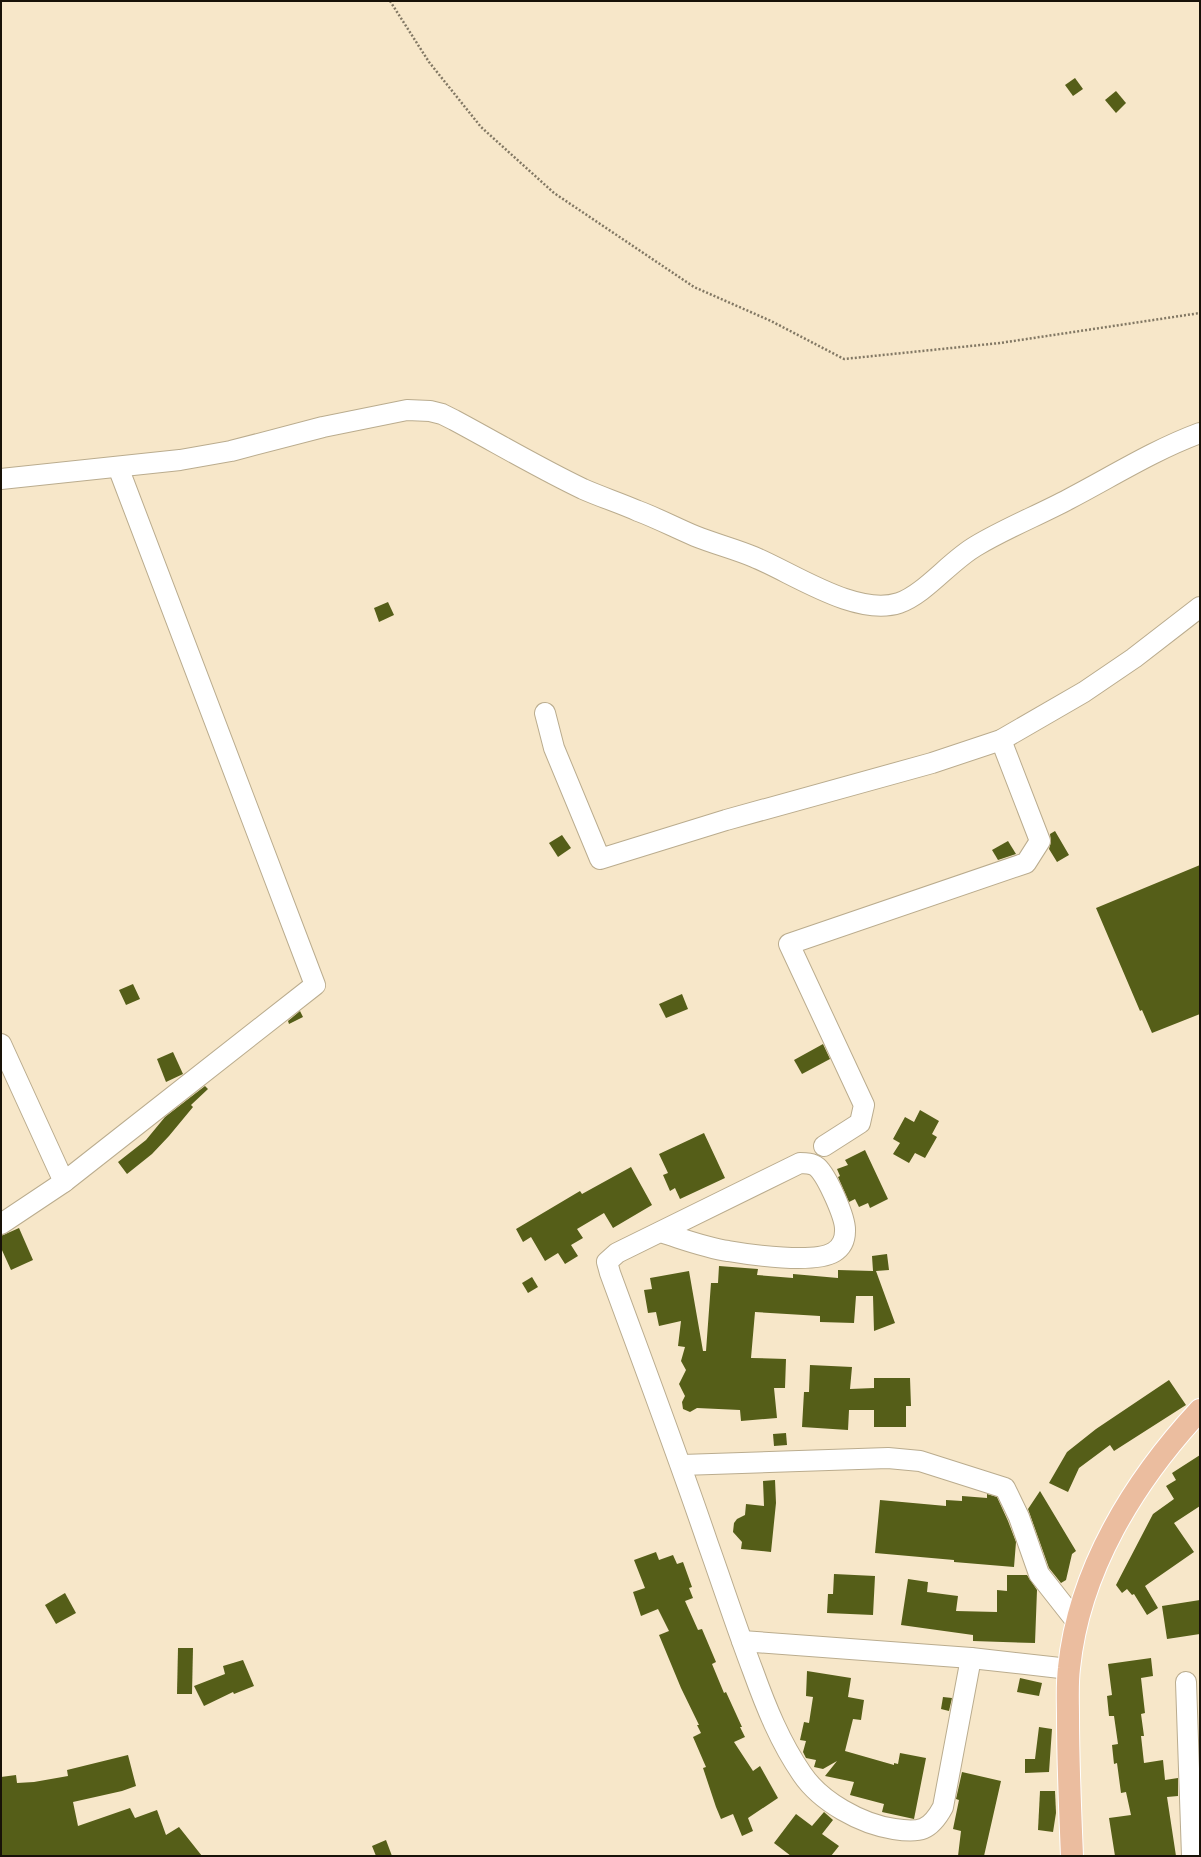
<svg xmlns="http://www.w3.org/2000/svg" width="1201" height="1857" font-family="Manrope,sans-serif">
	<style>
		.building { fill: #555e18 }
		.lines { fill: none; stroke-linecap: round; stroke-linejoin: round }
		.minor-casing { stroke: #baac8e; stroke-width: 22 }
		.major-casing { stroke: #fff; stroke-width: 24 }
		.path { stroke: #827864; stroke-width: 2.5; stroke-dasharray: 2 2; stroke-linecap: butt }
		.minor { stroke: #fff; stroke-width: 20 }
		.major { stroke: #ebbd9f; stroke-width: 22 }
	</style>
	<rect width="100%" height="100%" fill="#f7e7c9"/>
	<g class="building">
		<path d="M1075 78 1083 89 1073 96 1065 85Z"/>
		<path d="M1116 91 1126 103 1116 113 1105 100Z"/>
		<path d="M388 602 394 615 379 622 374 608Z"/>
		<path d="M1055 831 1069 855 1057 862 1049 849 1051 842 1050 834Z"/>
		<path d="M562 835 571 848 558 857 549 843Z"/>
		<path d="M1008 841 1016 854 998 860 992 850Z"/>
		<path d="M1200 865V1014L1152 1033 1142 1010 1140 1011 1096 908Z"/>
		<path d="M133 984 140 999 126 1005 119 990Z"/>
		<path d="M682 994 688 1009 666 1018 659 1004Z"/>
		<path d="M300 1011 303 1017 289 1024 288 1021Z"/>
		<path d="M823 1044 830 1059 802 1074 794 1060Z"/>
		<path d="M173 1052 183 1074 166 1082 157 1059Z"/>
		<path d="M205 1086 208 1089 191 1105 193 1107 169 1136 152 1154 127 1174 118 1162 146 1140 165 1117Z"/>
		<path d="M920 1110 939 1121 932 1134 937 1137 925 1158 915 1153 909 1163 893 1154 900 1143 893 1139 905 1117 914 1122Z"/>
		<path d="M704 1133 725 1178 680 1199 675 1188 670 1191 663 1175 668 1173 659 1154Z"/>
		<path d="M865 1150 888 1199 870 1208 868 1203 859 1207 855 1199 849 1202 838 1177 840 1176 837 1169 848 1165 845 1160Z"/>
		<path d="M631 1167 652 1205 613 1228 604 1213 577 1229 583 1238 571 1245 578 1256 565 1264 558 1253 545 1261 531 1237 523 1242 516 1229 580 1191 582 1194Z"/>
		<path d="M19 1228 33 1260 11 1270 1 1248V1236Z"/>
		<path d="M887 1254 889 1270 876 1271 895 1323 874 1331 873 1296H856L854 1323 820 1322V1316L755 1312 751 1358 786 1359 785 1388H774L777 1418 741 1421 740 1410 697 1408 690 1412 683 1409 682 1402 685 1396 679 1384 686 1370 681 1361 685 1347 678 1346 681 1321 659 1326 656 1312 648 1313 644 1290 652 1289 650 1278 689 1271 703 1351H706L711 1283H718L719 1266 758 1269 757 1275 793 1278V1274L838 1278V1270L873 1271 872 1256Z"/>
		<path d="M532 1277 538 1287 528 1293 522 1283Z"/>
		<path d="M810 1365 852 1367 850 1389 874 1388V1378H910L911 1406H906V1427H874V1410H849L848 1430 802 1427 804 1392H809Z"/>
		<path d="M1169 1380 1186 1405 1114 1451 1110 1445 1079 1468 1068 1492 1049 1483 1067 1452 1096 1429Z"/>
		<path d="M786 1433 787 1445 774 1446 773 1434Z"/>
		<path d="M1200 1455V1506L1174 1523 1194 1552 1145 1586 1158 1608 1147 1615 1134 1594 1132 1595 1127 1589 1122 1593 1116 1585 1153 1514 1174 1499 1166 1486 1176 1480 1172 1473Z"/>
		<path d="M775 1480 776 1503 771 1552 741 1549 742 1542 733 1532 734 1523 737 1519 745 1515 746 1504 764 1506 763 1481Z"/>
		<path d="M1040 1491 1076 1551 1072 1554 1066 1580 1061 1583 1049 1568 1028 1509Z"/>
		<path d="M987 1494 997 1497 1008 1521 1016 1542 1014 1567 954 1562V1560L875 1553 880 1500 946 1506V1500L962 1501V1496L987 1498Z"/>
		<path d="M656 1552 659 1560 673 1555 677 1564 683 1562 692 1587 689 1588 693 1598 685 1601 698 1630 702 1629 716 1662 712 1664 724 1693 726 1692 742 1727H740L745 1737 734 1742 753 1771 760 1766 778 1798 748 1818 753 1831 742 1836 733 1814 721 1819 716 1807 703 1768 706 1767 693 1737 701 1733 697 1725H699L681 1688 659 1635 669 1631 658 1609 641 1616 633 1592 645 1588 634 1560Z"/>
		<path d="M834 1574 875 1576 873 1615 827 1613 828 1594H833Z"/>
		<path d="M1007 1575H1027L1037 1590 1035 1643 973 1641V1635L901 1625 908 1579 928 1582 927 1592 958 1596 956 1611 997 1612V1590L1007 1591Z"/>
		<path d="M65 1593 76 1613 56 1624 45 1605Z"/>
		<path d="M1200 1600V1634L1167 1639 1162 1606Z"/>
		<path d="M178 1648H193L192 1694H177Z"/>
		<path d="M1151 1658 1153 1676 1141 1678 1145 1713 1141 1714 1144 1736H1141L1144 1763 1163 1760 1165 1780 1178 1778V1796L1167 1797 1176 1856H1115L1109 1818 1131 1815 1126 1792 1121 1793 1117 1763 1114 1764 1112 1745 1118 1744 1114 1716H1109L1107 1696 1112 1695 1108 1664Z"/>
		<path d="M243 1660 254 1686 234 1694 233 1692 204 1706 194 1686 225 1674 223 1666Z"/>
		<path d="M807 1671 851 1678 848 1697 864 1700 861 1720 853 1719 845 1751 894 1765V1763L898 1764 900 1753 926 1758 914 1819 882 1812 884 1804 850 1795 854 1782 825 1776 837 1761 823 1769 814 1767 816 1760 806 1758 803 1752 806 1741 800 1740 804 1722 809 1723 813 1697 806 1696Z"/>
		<path d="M1020 1678 1042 1683 1039 1696 1017 1692Z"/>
		<path d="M943 1697 952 1698 949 1711 941 1709Z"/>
		<path d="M1039 1727 1052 1729 1049 1772 1025 1773V1759H1035Z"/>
		<path d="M128 1755 136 1786 122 1791 73 1802 78 1826 130 1808 135 1818 157 1810 166 1835 179 1827 202 1856H1V1777L16 1775 17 1783 34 1782 68 1776 67 1770Z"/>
		<path d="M962 1772 1001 1781 984 1856H958L961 1831 953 1829 959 1800 956 1799Z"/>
		<path d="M1040 1791H1055L1056 1813 1053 1832 1038 1830Z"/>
		<path d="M824 1812 833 1820 822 1834 839 1846 831 1856H791L774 1843 796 1814 812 1826Z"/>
		<path d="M386 1840 392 1856H376L372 1846Z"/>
	</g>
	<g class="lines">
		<g class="minor-casing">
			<g id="minor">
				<path d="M1 479 180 460 231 451 323 427 407 410 430 411 442 414 454 420C497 443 539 468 583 489 601 497 620 503 638 511 657 518 676 528 695 536 715 544 735 549 754 557 793 573 856 617 899 603 925 594 950 561 976 546 1006 528 1039 515 1069 499 1113 476 1154 450 1200 433"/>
				<path d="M545 713 554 748 600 859 726 820 932 763 1001 740 1084 692 1134 658 1200 607"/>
				<path d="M1 1044 64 1182"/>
				<path d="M824 1146 860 1123 864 1105 789 944 1026 863 1040 841 1001 740"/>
				<path d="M1 1224 64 1182 315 985 118 467"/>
				<path d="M660 1232C683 1239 706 1248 728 1251 751 1255 815 1264 834 1252 842 1247 845 1240 845 1231 846 1218 827 1176 817 1167 812 1163 806 1163 800 1163L617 1253 607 1262 610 1273C643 1363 677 1453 708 1544 723 1586 737 1629 753 1671 766 1707 780 1742 802 1774 821 1802 861 1824 894 1829 920 1833 930 1831 943 1807L971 1658"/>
				<path d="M682 1465 888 1458 920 1461 1005 1488 1019 1517 1039 1574 1076 1621"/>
				<path d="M742 1641 971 1658 1069 1669"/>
				<path d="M1186 1682 1192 1856"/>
			</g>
		</g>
		<g class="major-casing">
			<path id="major" d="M1072 1856C1070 1809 1068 1763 1068 1717 1068 1701 1067 1684 1069 1668 1079 1570 1134 1481 1200 1410"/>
		</g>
		<path class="path" d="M390 1 429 62 481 127 554 193 694 287 771 321 844 359 1000 343 1200 313"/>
		<use href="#minor" class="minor"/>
		<use href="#major" class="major"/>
	</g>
	<rect width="1201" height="1857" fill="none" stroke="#181208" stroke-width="4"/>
</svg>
